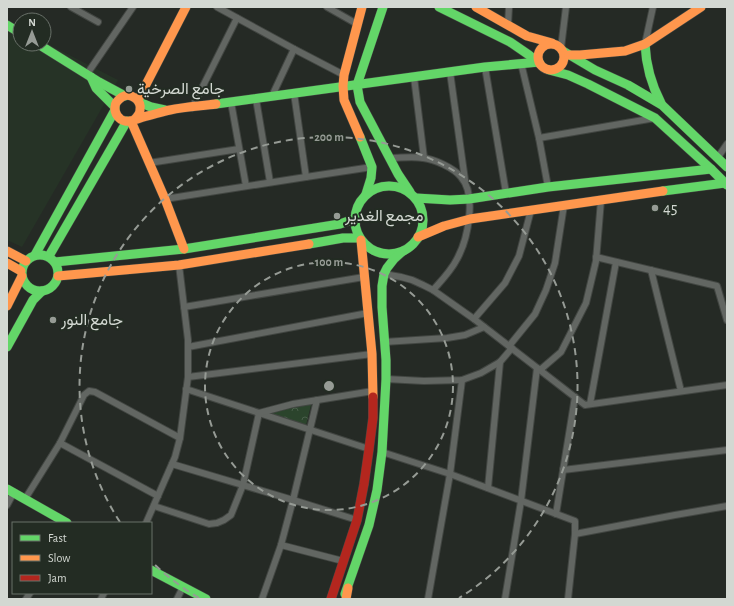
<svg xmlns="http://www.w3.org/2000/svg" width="734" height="606" font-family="'Alegreya Sans',Vazirmatn,sans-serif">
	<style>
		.built { fill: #263326 }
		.forest { fill: url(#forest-crowns) }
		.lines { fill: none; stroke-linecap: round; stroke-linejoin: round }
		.street-casing { stroke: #424642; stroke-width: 8 }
		.fast-casing { stroke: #424642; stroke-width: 10 }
		.slow-casing { stroke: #424642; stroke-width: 10 }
		.jam-casing { stroke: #424642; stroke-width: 10 }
		.street { stroke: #626662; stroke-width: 6 }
		.fast { stroke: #63d668; stroke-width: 9 }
		.slow { stroke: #ff974d; stroke-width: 9 }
		.jam { stroke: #b3261e; stroke-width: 9 }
		.ring { fill: none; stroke: #969b95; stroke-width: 2; stroke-dasharray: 7 5 }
		.poi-dot { fill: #969b95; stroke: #232c23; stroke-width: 1.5 }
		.labels { text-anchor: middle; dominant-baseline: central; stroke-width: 4; stroke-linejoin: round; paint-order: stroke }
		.poi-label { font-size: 16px; fill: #d3d8d2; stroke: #232c23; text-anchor: start }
		.centre { fill: #969b95; stroke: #232c23; stroke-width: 2 }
		.ring-label { font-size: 12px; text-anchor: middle; font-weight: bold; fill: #969b95; stroke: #232c23; stroke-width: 4; stroke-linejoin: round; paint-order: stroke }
	</style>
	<defs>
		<pattern id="forest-crowns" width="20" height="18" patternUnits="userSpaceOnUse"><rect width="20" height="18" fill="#2b442c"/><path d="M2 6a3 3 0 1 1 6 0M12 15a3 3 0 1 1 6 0" fill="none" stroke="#495e4a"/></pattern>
	</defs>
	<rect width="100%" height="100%" fill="#252a25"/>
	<path class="built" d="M7 23 20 30V44H44V42L118 80 22 247 7 240Z"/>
	<path class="forest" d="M305 404 311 405 306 425 269 414 270 412Z"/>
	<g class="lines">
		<g class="street-casing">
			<g id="street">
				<path d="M71 7 98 22"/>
				<path d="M217 7 294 49 344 75"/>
				<path d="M327 7 357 24"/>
				<path d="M508 25 509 7"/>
				<path d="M645 44 653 7"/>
				<path d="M561 48 566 7"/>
				<path d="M521 63 539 138 548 187"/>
				<path d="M485 67 506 193"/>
				<path d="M450 72 465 180"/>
				<path d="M87 74 133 7"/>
				<path d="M414 77 424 158"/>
				<path d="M294 93 306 177"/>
				<path d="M272 96 294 49"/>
				<path d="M256 99 270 182"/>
				<path d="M231 102 246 186"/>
				<path d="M192 108 237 18"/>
				<path d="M539 138 655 118"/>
				<path d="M718 157 727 144"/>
				<path d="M390 158C401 158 412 156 423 158 434 159 454 168 461 177 477 195 468 239 457 259 451 271 442 280 433 290"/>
				<path d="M149 163 239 149"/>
				<path d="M165 199 306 177 372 167"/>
				<path d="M596 257 717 286 727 320"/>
				<path d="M651 270 681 391"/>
				<path d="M384 274 401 277 412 280 423 285 433 290 474 319 585 405 727 385"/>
				<path d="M184 307 364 277"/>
				<path d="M474 319 505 283 519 256 531 210"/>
				<path d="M384 342 447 338 465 335 484 327"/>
				<path d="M509 346 535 314 546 290 555 263 564 205"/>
				<path d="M188 347 368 313"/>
				<path d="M540 370 561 352 586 303 596 261 601 200"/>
				<path d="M188 377 372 354"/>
				<path d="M386 379 424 381 462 380 481 373 500 362 512 348"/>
				<path d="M186 389 369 449"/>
				<path d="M590 404 616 262"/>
				<path d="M60 443 158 496"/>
				<path d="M382 452 450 474 575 521V534L568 599"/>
				<path d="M172 464 293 500 357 520"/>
				<path d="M563 470 727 450"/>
				<path d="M488 488 500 362"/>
				<path d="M25 499 60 443 84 395 89 391 95 392 180 438"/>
				<path d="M7 505 14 492"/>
				<path d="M154 506 209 524 217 523 224 520 231 515 243 485 259 413 293 404 373 391"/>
				<path d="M556 514 575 397"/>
				<path d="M146 523 175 457 180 438 188 377V340L179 265"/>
				<path d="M575 534 675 515 727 506"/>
				<path d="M281 545 343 561"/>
				<path d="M26 599 30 593"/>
				<path d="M101 599 104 593"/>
				<path d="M177 599 183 587"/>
				<path d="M262 599 281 545 293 500 317 400"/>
				<path d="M428 599 450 474 462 380"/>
				<path d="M505 599 521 501 537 368"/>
			</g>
		</g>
		<g class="fast-casing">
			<g id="fast">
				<path d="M383 7 357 85 360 102 398 174 410 192"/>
				<path d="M439 7 510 42 529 55 540 64"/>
				<path d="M7 25 20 33"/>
				<path d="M38 44 99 82 125 96"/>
				<path d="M645 44C646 66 651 84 661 103"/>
				<path d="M563 51 595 70 628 85 662 105 727 167"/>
				<path d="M549 70 568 75 588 84 655 118 711 169 727 185"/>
				<path d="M91 77 96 88 115 107"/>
				<path d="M139 102 151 107 165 110"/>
				<path d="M216 104 485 67 539 62"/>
				<path d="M360 137 372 167 371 178 366 194"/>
				<circle cx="389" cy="220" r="34"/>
				<path d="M663 191 725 183"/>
				<path d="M416 198 450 200 469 199 548 187 711 169"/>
				<path d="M309 244 343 238H360"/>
				<circle cx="40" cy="273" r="18"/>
				<path d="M35 255 115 110"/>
				<path d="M49 256 127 121"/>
				<path d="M55 262 184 249 340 224 354 219"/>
				<path d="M7 347 33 300 42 291"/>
				<path d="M7 489 67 523"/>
				<path d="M151 570 206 599"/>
				<path d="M345 594 369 525 377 490 382 452 386 379V360L382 307V286L384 274 387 268 394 259 403 251"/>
			</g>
		</g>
		<g class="slow-casing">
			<g id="slow">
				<path d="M476 7 527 36 552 43"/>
				<circle cx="551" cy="57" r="13"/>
				<path d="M569 55H580L625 51 645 44 701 7"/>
				<path d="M138 100 186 7"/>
				<path d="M134 120C137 117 140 114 140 110 142 100 130 92 122 97 119 99 115 103 115 107 114 113 119 120 125 121 131 122 138 119 143 117 152 115 161 112 170 110 185 107 201 106 216 104"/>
				<path d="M131 121 165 199 184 249"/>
				<path d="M360 137 344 100 343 86 344 75 362 7"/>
				<path d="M418 237 444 226 470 219 663 191"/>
				<path d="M361 240 372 354 373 397"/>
				<path d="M7 251 26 261"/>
				<path d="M7 263 21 271"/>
				<path d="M58 276 179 265 309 244"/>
				<path d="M7 306 22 276"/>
				<path d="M346 599 348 588"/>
			</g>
		</g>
		<g class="jam-casing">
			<path id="jam" d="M331 599 357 520 364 484 369 449 373 418V397"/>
		</g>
		<use href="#street" class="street"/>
		<use href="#fast" class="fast"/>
		<use href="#slow" class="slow"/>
		<use href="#jam" class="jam"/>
	</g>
	<g class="ring">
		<circle cx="329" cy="386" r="124"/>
		<path d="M199 598A249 249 0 0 1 151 561M120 522A249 249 0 1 1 459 598"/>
	</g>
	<g class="poi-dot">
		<circle cx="129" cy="89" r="4"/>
		<circle cx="655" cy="208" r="4"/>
		<circle cx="337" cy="216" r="4"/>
		<circle cx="53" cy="320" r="4"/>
	</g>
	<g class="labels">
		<g class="poi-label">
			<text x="137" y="89">جامع الصرخية</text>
			<text x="663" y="208">45</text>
			<text x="345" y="216">مجمع الغدير</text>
			<text x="61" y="320">جامع النور</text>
		</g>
	</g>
	<circle cx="329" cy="386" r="6" class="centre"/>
	<g class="ring-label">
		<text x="329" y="141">200 m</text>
		<text x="329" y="266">100 m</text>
	</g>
	<rect width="734" height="606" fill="none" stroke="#d3d8d2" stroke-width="16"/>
	<rect x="12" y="522" width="140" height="72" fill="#232c23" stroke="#697169"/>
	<rect x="20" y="535" width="20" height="6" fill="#63d668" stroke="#697169"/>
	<text x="48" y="542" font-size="12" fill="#d3d8d2">Fast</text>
	<rect x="20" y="555" width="20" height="6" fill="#ff974d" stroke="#697169"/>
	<text x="48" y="562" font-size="12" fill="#d3d8d2">Slow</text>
	<rect x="20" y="575" width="20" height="6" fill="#b3261e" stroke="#697169"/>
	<text x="48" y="582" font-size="12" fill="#d3d8d2">Jam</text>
	<g transform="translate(32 32)"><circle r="19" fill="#232c23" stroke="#697169"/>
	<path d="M0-3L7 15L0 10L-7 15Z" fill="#969b95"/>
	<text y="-6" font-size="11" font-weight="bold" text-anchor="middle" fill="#d3d8d2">N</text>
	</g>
</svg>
